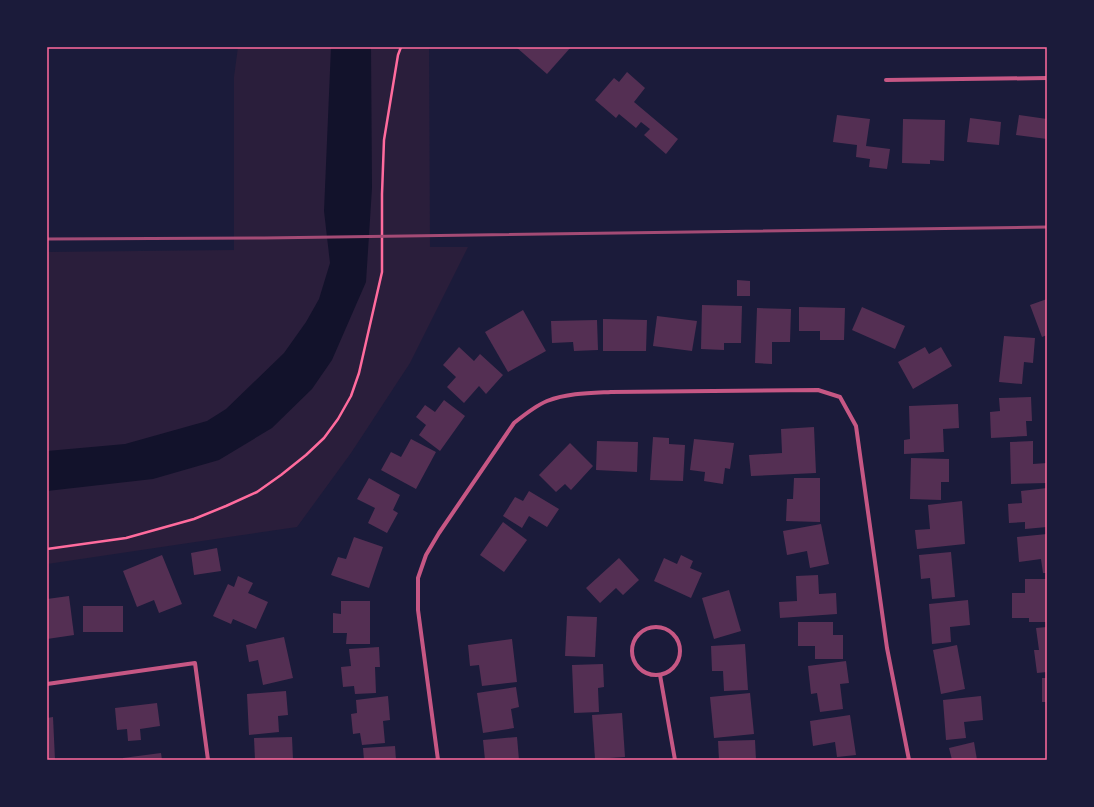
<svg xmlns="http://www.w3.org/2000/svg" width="1094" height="807" font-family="'Libre Baskerville',serif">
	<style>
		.green { fill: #2a1e3b }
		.water { fill: #12122b }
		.building { fill: #542f53 }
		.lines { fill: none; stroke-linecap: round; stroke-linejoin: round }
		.path { stroke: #ff6b9d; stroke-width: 2.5 }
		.minor { stroke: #c65784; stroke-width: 4 }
		.rail { stroke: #a44b75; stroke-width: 3 }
		.neatline { fill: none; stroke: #ff6b9d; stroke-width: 1.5 }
	</style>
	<rect width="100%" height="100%" fill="#1b1b3a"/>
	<path class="green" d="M238 47H429L430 247H468L410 363 351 453 297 527 47 564V252L234 250V77Z"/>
	<path class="water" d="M331 47H371L372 188 366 282 332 360 312 389 272 428 219 460 153 479 47 491V451L125 444 207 421 226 409 284 353 306 322 319 299 330 263 324 211Z"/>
	<g class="building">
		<path d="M516 47H571L547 74Z"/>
		<path d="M627 72 645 88 634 102 678 139 666 154 644 135 650 129 641 122 636 128 619 114 616 118 595 100 614 78 619 82Z"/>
		<path d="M837 115 870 119 866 146 890 149 887 169 869 167 870 159 856 157 857 145 833 142Z"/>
		<path d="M1019 115 1047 119V139L1016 135Z"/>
		<path d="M970 118 1001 122 999 145 967 142Z"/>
		<path d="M903 119 945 120 944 161 930 160V164L902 163Z"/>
		<path d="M737 280 750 281V296H737Z"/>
		<path d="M1047 299V335L1042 337 1030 305Z"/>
		<path d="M702 305 742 306 741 343H724V350L701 349Z"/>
		<path d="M799 307 845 308 844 340H820V331H799Z"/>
		<path d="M862 307 905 326 895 349 852 330Z"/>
		<path d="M757 308 791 309 790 342H772V364L755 363Z"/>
		<path d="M523 310 546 351 508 372 485 332Z"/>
		<path d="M657 316 697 321 692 351 653 346Z"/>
		<path d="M603 319 647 320 646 351H603Z"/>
		<path d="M597 320 598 350 574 351 573 342 552 343 551 321Z"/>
		<path d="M1004 336 1035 338 1033 363 1024 362 1022 384 999 382Z"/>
		<path d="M459 347 474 361 480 354 503 375 486 394 479 386 464 403 447 387 456 377 443 365Z"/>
		<path d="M925 347 929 354 941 347 952 366 913 389 898 362Z"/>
		<path d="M1031 397 1032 421H1026L1027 436 991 438 990 412 1000 411 999 398Z"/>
		<path d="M444 400 465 416 440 451 419 435 426 425 416 417 425 405 435 412Z"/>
		<path d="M958 404 959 428 943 429 944 452 904 454V440L910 439 909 406Z"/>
		<path d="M814 427 816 473 751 476 749 455 782 453 781 429Z"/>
		<path d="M653 437 669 438V444L685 445 683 481 650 480Z"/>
		<path d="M411 439 436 452 416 489 381 470 391 452 401 457Z"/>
		<path d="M694 439 734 443 730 469 725 468 723 484 704 481 705 472 690 470Z"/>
		<path d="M597 441 638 442 637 472 596 470Z"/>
		<path d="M1033 441V464L1047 463V483L1011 484 1010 442Z"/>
		<path d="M570 443 593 466 571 490 565 484 556 492 539 475Z"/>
		<path d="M911 458 949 459V482H941V500L910 499Z"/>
		<path d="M369 478 400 495 393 510 398 513 387 533 368 523 375 508 357 499Z"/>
		<path d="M794 478H820V522L786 521 787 499H793Z"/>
		<path d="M1047 488V527L1025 529V522L1009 523 1008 504 1022 503 1021 491Z"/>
		<path d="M529 491 559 509 547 527 529 516 522 528 503 516 515 497 523 501Z"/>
		<path d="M962 501 965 544 917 549 915 530 930 529 928 505Z"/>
		<path d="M503 522 527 540 504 572 480 555Z"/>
		<path d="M821 524 829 564 810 568 807 551 787 555 783 531Z"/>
		<path d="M1047 534V573H1043L1041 559 1019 562 1017 537Z"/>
		<path d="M354 537 383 547 369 588 331 575 338 557 346 559Z"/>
		<path d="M217 548 221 571 194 575 191 553Z"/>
		<path d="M951 552 955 597 932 599 930 578 921 579 919 555Z"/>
		<path d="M162 555 182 604 159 613 154 600 137 607 123 571Z"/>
		<path d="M681 555 693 561 690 568 702 573 691 598 654 581 664 558 677 564Z"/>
		<path d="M619 558 639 580 623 595 616 588 600 603 586 588Z"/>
		<path d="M818 575 819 594 836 593 837 614 780 618 779 602 797 601 796 576Z"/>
		<path d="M238 576 253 583 248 593 268 602 256 629 233 619 231 624 213 616 228 584 234 587Z"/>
		<path d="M1025 579H1047V622H1029V618H1012V593H1025Z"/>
		<path d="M729 590 741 631 714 639 702 598Z"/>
		<path d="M69 596 74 635 47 639V599Z"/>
		<path d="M968 600 970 625 950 627 951 642 932 644 929 604Z"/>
		<path d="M341 601H370V644H346L347 633H333V613L341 614Z"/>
		<rect x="83" y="606" width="40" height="26"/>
		<path d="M567 616 597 617 595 657 565 656Z"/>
		<path d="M798 622H833V635H843V659H815V646H798Z"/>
		<path d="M1047 627V672L1037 673 1034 650H1039L1036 628Z"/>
		<path d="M284 637 293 678 263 685 258 660 249 662 246 645Z"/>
		<path d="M512 639 517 682 482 686 479 665 470 666 468 645Z"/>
		<path d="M745 644 748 690 724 691 723 671H712L711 646Z"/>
		<path d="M957 645 965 689 941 694 933 650Z"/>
		<path d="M379 647 380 667H375L376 693 355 694 354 686 343 687 341 667 351 666 349 649Z"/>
		<path d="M846 661 849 683 840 684 843 709 820 712 817 693 811 694 808 666Z"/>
		<path d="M603 664 604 687 598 688 599 712 574 713 572 665Z"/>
		<rect x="1042" y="678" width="5" height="24"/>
		<path d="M516 687 519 707 511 709 514 728 483 733 477 693Z"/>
		<path d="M286 691 288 715 278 716 279 732 249 735 247 694Z"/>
		<path d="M750 693 754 734 714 738 710 697Z"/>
		<path d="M388 696 390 720 383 721 385 743 362 745 360 733 353 734 351 714 357 713 356 700Z"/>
		<path d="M981 696 983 720 964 722 966 738 946 740 943 700Z"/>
		<path d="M157 703 160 726 140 729 141 740 128 741 127 729 117 730 115 708Z"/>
		<path d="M622 713 625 757 595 759 592 715Z"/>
		<path d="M850 715 856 755 837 757 835 742 813 746 810 721Z"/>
		<path d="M53 717 55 760H47V718Z"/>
		<path d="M292 737 293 760H255L254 738Z"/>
		<path d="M517 737 519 760H485L483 740Z"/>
		<path d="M755 740 756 760H719L718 741Z"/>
		<path d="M974 742 977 760H952L949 748Z"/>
		<path d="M395 746 396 760H364L363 748Z"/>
		<path d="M161 753 162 760H123V758Z"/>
	</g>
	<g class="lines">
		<path class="path" d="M47 549 126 538 194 519 226 506 257 492 281 475 306 455 324 438 338 419 351 396 359 373 382 272V194L384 140 398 55 401 47"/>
		<g class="minor">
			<path d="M886 80 1047 78"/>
			<circle cx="656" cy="651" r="24"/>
			<path d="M660 675 675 760"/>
			<path d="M47 684 195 663 208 760"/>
			<path d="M438 760 418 610V578L426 555 439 533 514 423C524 415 535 406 547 401 568 393 589 393 611 392L818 390 840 397 856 426 887 648 909 760"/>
		</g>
		<path class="rail" d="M47 239 264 238 1047 227"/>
	</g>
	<rect width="1094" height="807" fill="none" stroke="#1b1b3a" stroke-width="96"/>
	<rect x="48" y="48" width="998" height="711" class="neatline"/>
</svg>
